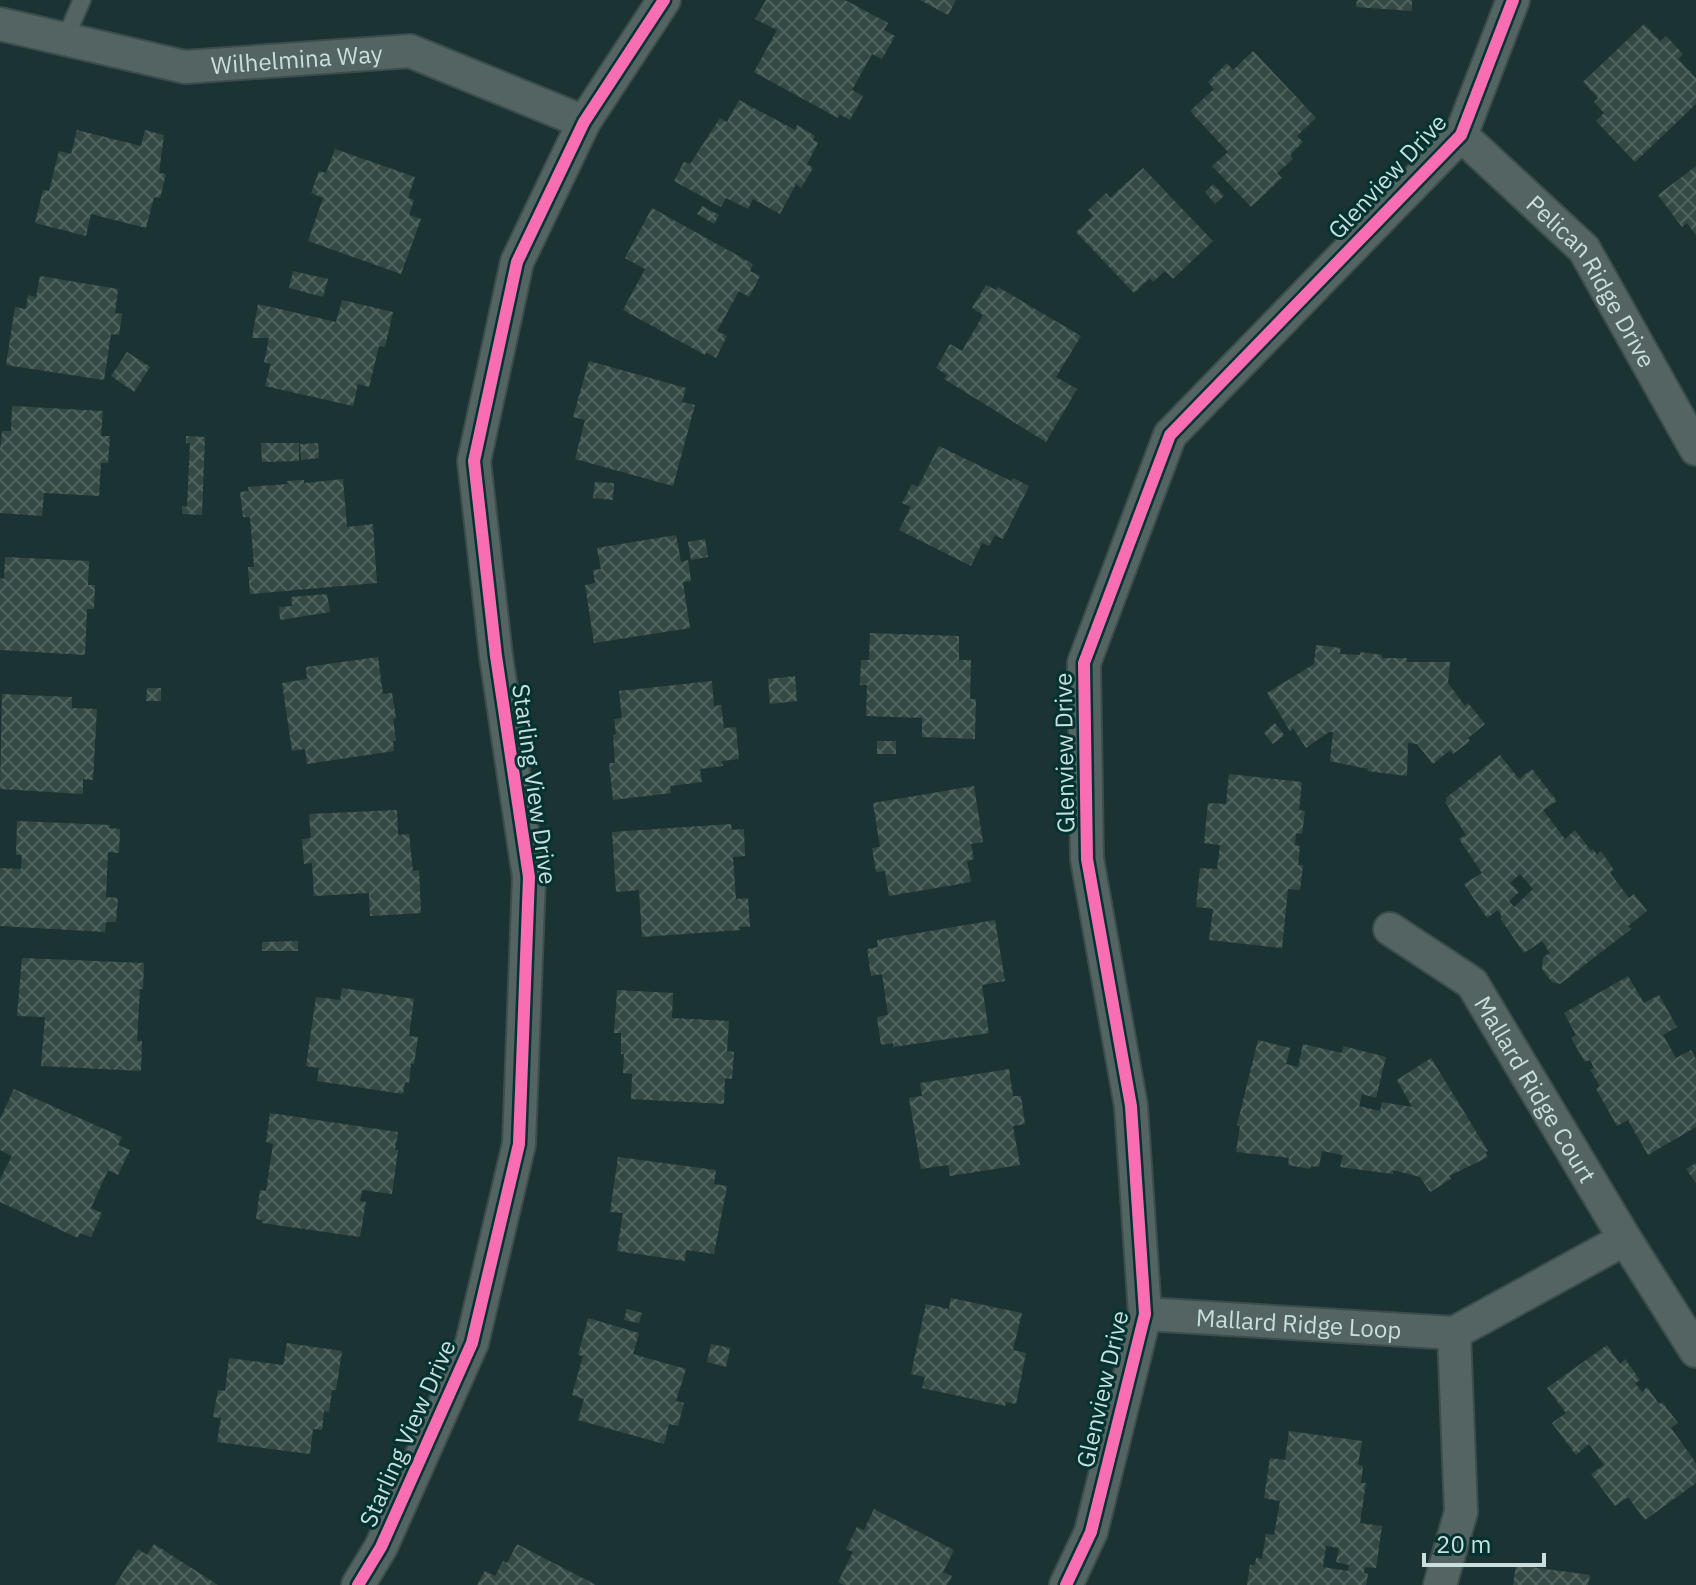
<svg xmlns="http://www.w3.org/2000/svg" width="1696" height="1585" font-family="'IBM Plex Sans',sans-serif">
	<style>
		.building { fill: url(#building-cross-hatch); fill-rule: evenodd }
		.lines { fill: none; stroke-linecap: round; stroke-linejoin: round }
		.lane-casing { stroke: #3b4d4c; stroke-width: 20 }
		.street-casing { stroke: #3b4d4c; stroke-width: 36 }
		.lane { stroke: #536462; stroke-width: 16 }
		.street { stroke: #536462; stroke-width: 32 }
		.cycleway-casing { stroke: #033331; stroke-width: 17 }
		.cycleway { stroke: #f96db3; stroke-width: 12 }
		.labels { text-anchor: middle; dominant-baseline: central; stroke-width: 6; stroke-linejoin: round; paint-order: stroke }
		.street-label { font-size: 24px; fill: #c9dfdd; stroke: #033331 }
	</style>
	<defs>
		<pattern id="building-cross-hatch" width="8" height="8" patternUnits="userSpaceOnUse" patternTransform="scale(2)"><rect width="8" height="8" fill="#344944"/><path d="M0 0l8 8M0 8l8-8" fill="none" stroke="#50635f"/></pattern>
	</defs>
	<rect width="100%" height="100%" fill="#1b3332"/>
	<g class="building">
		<path d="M766 0H845L888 23 884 30 895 36 882 59 872 54 852 90 863 96 850 120 839 114 838 118 754 72 777 30 755 19Z"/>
		<path d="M920 0H956L948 15Z"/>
		<path d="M1357 0H1412V11L1356 7Z"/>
		<path d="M1644 24 1660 41 1666 36 1683 54 1678 59 1696 78V104L1635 162 1596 121 1604 113 1594 102 1598 98 1583 82Z"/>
		<path d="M1253 51 1316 118 1297 136 1303 142 1290 155 1293 159 1277 173 1282 178 1251 207 1212 166 1228 152 1190 111 1214 89 1208 82 1227 63 1233 70Z"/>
		<path d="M739 100 795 130 797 125 815 136 813 140 818 143 807 164 813 168 801 188 796 184 780 214 753 199 748 209 726 198 721 207 674 181 684 162 690 164 720 118 727 122Z"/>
		<path d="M77 130 141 146 145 130 164 135 159 173 166 174 160 198 154 197 146 228 91 214 86 236 35 223 43 190 49 191 59 151 71 154Z"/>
		<path d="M335 149 415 177 408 198 414 200 409 215 421 219 401 274 308 241 323 198 311 193 319 171 326 173Z"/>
		<path d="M1696 166V235L1687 223 1682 227 1658 195Z"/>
		<path d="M1143 168 1213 241 1173 279 1165 271 1153 282 1150 278 1134 293 1076 232 1093 216 1088 210 1106 193 1110 198Z"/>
		<path d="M1213 184 1224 196 1215 204 1205 192Z"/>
		<path d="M702 206 719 215 714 224 697 214Z"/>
		<path d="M652 208 753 264 750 271 760 276 749 297 739 291 717 331 727 336 716 358 706 352 705 355 623 310 645 269 625 258Z"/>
		<path d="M293 271 328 279 323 297 289 288Z"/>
		<path d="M40 276 118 289 115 313 122 314 119 335 111 334 104 380 6 365 15 307 26 309 28 295 36 297Z"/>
		<path d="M986 285 996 290 998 287 1081 336 1056 377 1077 389 1046 442 944 379 947 375 936 368 950 344 962 351 983 315 972 308Z"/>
		<path d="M342 300 393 312 385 347 379 346 369 387 358 384 353 406 265 386 271 364 264 362 269 338H252L258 304 336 322Z"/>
		<path d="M127 352 150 367 134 392 111 376Z"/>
		<path d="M589 361 686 388 682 402 695 405 673 486 575 459 585 420 573 417Z"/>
		<path d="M12 406 103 411 101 436H110L108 463H101L99 496 44 493 42 516 0 513V450L2 431H11Z"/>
		<path d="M186 436 205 437 202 515 182 514V506L187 507 190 443H186Z"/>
		<path d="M261 443H299V461L262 462Z"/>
		<path d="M318 443 319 458 301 460 300 444Z"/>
		<path d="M939 446 1011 481 1013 478 1029 486 1003 539 995 535 989 546 982 543 971 566 899 530 911 507 902 503 912 484 918 487Z"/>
		<path d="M343 479 347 527 373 524 377 583 250 594 248 567H254L250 517H243L240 492 249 491 248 487 288 484 287 481 304 480V483Z"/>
		<path d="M595 482 614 483 613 500 593 498Z"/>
		<path d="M676 535 681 562 688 560 691 581 683 582 690 628 594 643 585 585 595 583 593 570 601 569 597 548Z"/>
		<path d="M705 539 708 557 691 560 688 542Z"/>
		<path d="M5 557 89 561 88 585H95L94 609H87L85 655 0 650V578L4 579Z"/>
		<path d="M327 594 330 612 280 620 279 607 292 606 291 597Z"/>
		<path d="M870 633 959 636V660H971L970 699H976L975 739 922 737V718L866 716 867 685H860L861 660H869Z"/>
		<path d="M1316 645 1341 648 1340 654 1360 655V652L1382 655V658H1407V662H1450L1448 683 1465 706 1468 703 1485 724 1468 738 1470 741 1453 754 1450 750 1433 764 1417 744 1408 743 1407 776 1367 771 1368 769 1330 761 1333 732H1329L1306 748 1293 728 1290 731 1267 693 1314 664Z"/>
		<path d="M378 657 383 694 392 693 396 718 393 719 396 740 393 741 394 751 307 764 305 749 292 751 282 683 307 679 306 667Z"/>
		<path d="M795 676 797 701 770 704 768 679Z"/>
		<path d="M712 681 714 706 721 705 724 728 736 727 739 759 722 761 723 766 700 769 702 782 670 786 671 793 613 800 609 763H615L613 735 616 734 614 719 622 718 619 691Z"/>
		<path d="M147 688H161V701H146Z"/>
		<path d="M2 694 72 697V708L97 709 93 780 83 779V794L0 789Z"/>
		<path d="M1275 723 1284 735 1273 744 1264 733Z"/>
		<rect x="877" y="741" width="19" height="13"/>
		<path d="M1500 755 1519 779 1532 769 1557 801 1543 810 1565 839 1575 830 1591 851 1593 849 1597 855 1601 851 1614 870 1610 873 1629 898 1634 894 1647 911 1628 926 1631 929 1560 984 1552 982 1542 969 1543 957 1550 953 1542 941 1524 953 1500 918 1502 917 1498 910 1487 918 1464 884 1482 873 1459 839 1466 835 1445 802 1447 800 1446 798ZM1520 874 1533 889 1514 907 1509 901 1519 892 1510 883Z"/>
		<path d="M1229 774 1302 782 1299 810 1305 811 1302 834 1296 833 1295 845 1300 846 1298 865H1303L1300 890 1288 889 1282 948 1209 940 1213 909 1196 907 1200 868 1217 869 1220 845 1204 843 1208 803 1226 804Z"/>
		<path d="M974 786 983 842 971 844 974 859 967 861 971 882 889 896 885 871 876 872 872 848 880 847 873 803Z"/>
		<path d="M397 810 398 835 409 834 413 871 419 870 421 913 370 916 369 893 314 896 312 863 304 864 302 839 311 838 309 814Z"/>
		<path d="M17 821 110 825 109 828 120 829 119 853 108 852 106 897 118 898 116 922H106L105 932 0 926V868L21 869 22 855H16Z"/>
		<path d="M731 824 732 830 744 829 745 856 733 857 736 899 748 898 750 927H739L740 930 642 937 639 890 616 892 612 832Z"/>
		<path d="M995 920 1005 981 982 985 989 1033 893 1047V1043L881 1045 877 1017 888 1015 882 974 871 976 867 949 878 947 877 940Z"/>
		<path d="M298 941V951H262V942Z"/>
		<path d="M22 958 144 963 143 989H140L137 1041H142L141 1071 41 1066 45 1017 17 1016Z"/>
		<path d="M1628 976 1644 1003 1659 995 1677 1027 1663 1035 1676 1058 1691 1050 1696 1059V1127L1648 1155 1628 1120 1617 1126 1596 1089 1600 1086 1590 1070 1594 1068 1590 1060 1585 1062 1571 1038 1576 1035 1564 1013Z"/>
		<path d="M342 988 414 999 409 1036 418 1037 414 1064H411L409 1083 405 1082 403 1094 317 1081 319 1068 306 1066 316 997 340 1000Z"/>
		<path d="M617 990 673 993 672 1018 729 1021 727 1051 734 1052 732 1079 725 1078 724 1104 631 1099 632 1074 623 1073 624 1054H621V1033H614Z"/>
		<path d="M1258 1040 1290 1048 1286 1064 1298 1067 1303 1044 1342 1053 1343 1046 1386 1057 1376 1098 1362 1094 1359 1106 1380 1111 1382 1102 1412 1107 1397 1080 1431 1058 1488 1151 1485 1152 1488 1157 1449 1176 1451 1179 1430 1192 1420 1177 1393 1170V1174L1340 1167 1343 1155 1322 1151 1319 1167 1311 1166 1310 1169 1288 1165 1289 1158 1236 1152 1240 1126 1237 1125Z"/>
		<path d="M1009 1069 1013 1096H1021L1025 1124 1013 1126 1020 1165 950 1176 948 1165 921 1169 909 1098 922 1096 920 1083Z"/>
		<path d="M14 1089 122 1137 118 1145 130 1150 118 1175 108 1170 91 1208 102 1213 91 1237 80 1233 78 1238 0 1202V1179L12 1156 0 1150V1119Z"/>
		<path d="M270 1113 398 1132 395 1150H398L392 1194 362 1190 360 1201 366 1202 360 1237 262 1223 263 1220 256 1219 260 1190 266 1191 273 1144 266 1142Z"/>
		<path d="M618 1157 716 1170 714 1184 727 1186 714 1254 686 1250 685 1261 617 1251 623 1213 610 1212Z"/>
		<path d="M1696 1163V1183L1686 1169Z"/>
		<path d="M951 1298 1022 1313 1013 1350 1026 1353 1016 1404 1006 1402 1005 1406 922 1388 925 1377 911 1374 926 1304 949 1309Z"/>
		<path d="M627 1309 642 1313 639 1323 624 1320Z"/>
		<path d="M588 1318 639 1333 633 1354 686 1369 676 1401 684 1403 678 1426 669 1424 664 1444 578 1420 584 1399 572 1395 583 1356 578 1355Z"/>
		<path d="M287 1343 342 1351 336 1390H332L329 1412 324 1411 322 1430 313 1429 310 1454 217 1442 221 1418 213 1417 218 1390 225 1391 229 1358 283 1365Z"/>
		<path d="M711 1344 730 1348 726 1367 707 1362Z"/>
		<path d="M1607 1345 1620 1364 1625 1359 1640 1380 1635 1383 1642 1392 1647 1387 1659 1404 1662 1402 1678 1423 1671 1428 1696 1463V1483L1645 1520 1628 1497 1615 1506 1591 1474 1604 1465 1589 1444 1576 1455 1552 1423 1566 1413 1547 1388Z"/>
		<path d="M1289 1431 1362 1441 1358 1465 1363 1466 1361 1483H1366L1360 1523 1382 1526 1376 1568 1365 1567 1364 1573 1368 1574 1366 1585H1247L1250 1565H1255L1256 1558 1262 1559 1266 1534 1274 1535 1280 1501 1264 1498 1270 1458 1285 1460ZM1326 1546 1339 1548 1336 1562 1349 1565 1348 1571 1323 1567Z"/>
		<path d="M874 1509 954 1550 943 1572 952 1576 947 1585H844L838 1582 853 1552 846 1549 857 1527 864 1530Z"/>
		<path d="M154 1544 218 1585H115L138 1549 147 1555Z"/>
		<path d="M517 1544 596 1585H477L485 1571 495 1576 503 1561 507 1563Z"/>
		<path d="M1516 1565 1590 1575 1588 1585H1513Z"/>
	</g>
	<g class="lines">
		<g class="lane-casing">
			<path id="lane" d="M64 41 82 0"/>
		</g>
		<g class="street-casing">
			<g id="street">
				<path id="s1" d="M0 24 185 67 410 51 584 122"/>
				<path id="s2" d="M1461 135 1584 249 1696 449"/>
				<path id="s3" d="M1390 929 1472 983 1625 1239"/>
				<path id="s4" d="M1145 1314 1454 1333 1625 1239 1696 1351"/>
				<path d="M358 1585 381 1547 472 1343 519 1144 529 877 496 656 474 461 517 262 584 122 664 0"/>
				<path d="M1066 1585 1091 1532 1145 1314 1131 1106 1087 859 1084 663 1170 435 1461 135 1513 0"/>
				<path d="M1440 1585 1461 1512 1454 1333"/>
			</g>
		</g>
		<use href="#lane" class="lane"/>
		<use href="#street" class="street"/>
		<g class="cycleway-casing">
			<g id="cycleway">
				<path d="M358 1585 381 1547 472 1343 519 1144 529 877 496 656 474 461 517 262 584 122 664 0"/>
				<path d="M1066 1585 1091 1532 1145 1314 1131 1106 1087 859 1084 663 1170 435 1461 135 1513 0"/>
			</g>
		</g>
		<use href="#cycleway" class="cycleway"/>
	</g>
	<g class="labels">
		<g class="street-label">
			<text stroke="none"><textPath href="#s1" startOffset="302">Wilhelmina Way</textPath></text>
			<text transform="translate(1387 176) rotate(-47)">Glenview Drive</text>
			<text stroke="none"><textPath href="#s2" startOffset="198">Pelican Ridge Drive</textPath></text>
			<text transform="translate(1064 753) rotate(-91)">Glenview Drive</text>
			<text transform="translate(535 784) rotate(82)">Starling View Drive</text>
			<text stroke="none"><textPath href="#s3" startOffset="222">Mallard Ridge Court</textPath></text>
			<text stroke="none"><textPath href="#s4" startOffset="154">Mallard Ridge Loop</textPath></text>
			<text transform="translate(1102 1389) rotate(-77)">Glenview Drive</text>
			<text transform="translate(407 1433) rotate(-66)">Starling View Drive</text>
		</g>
	</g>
	<path d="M1424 1553v12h120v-12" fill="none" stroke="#c9dfdd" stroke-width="4"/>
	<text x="1436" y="1553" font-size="24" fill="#c9dfdd" stroke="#033331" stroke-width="6" paint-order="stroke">20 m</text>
</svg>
